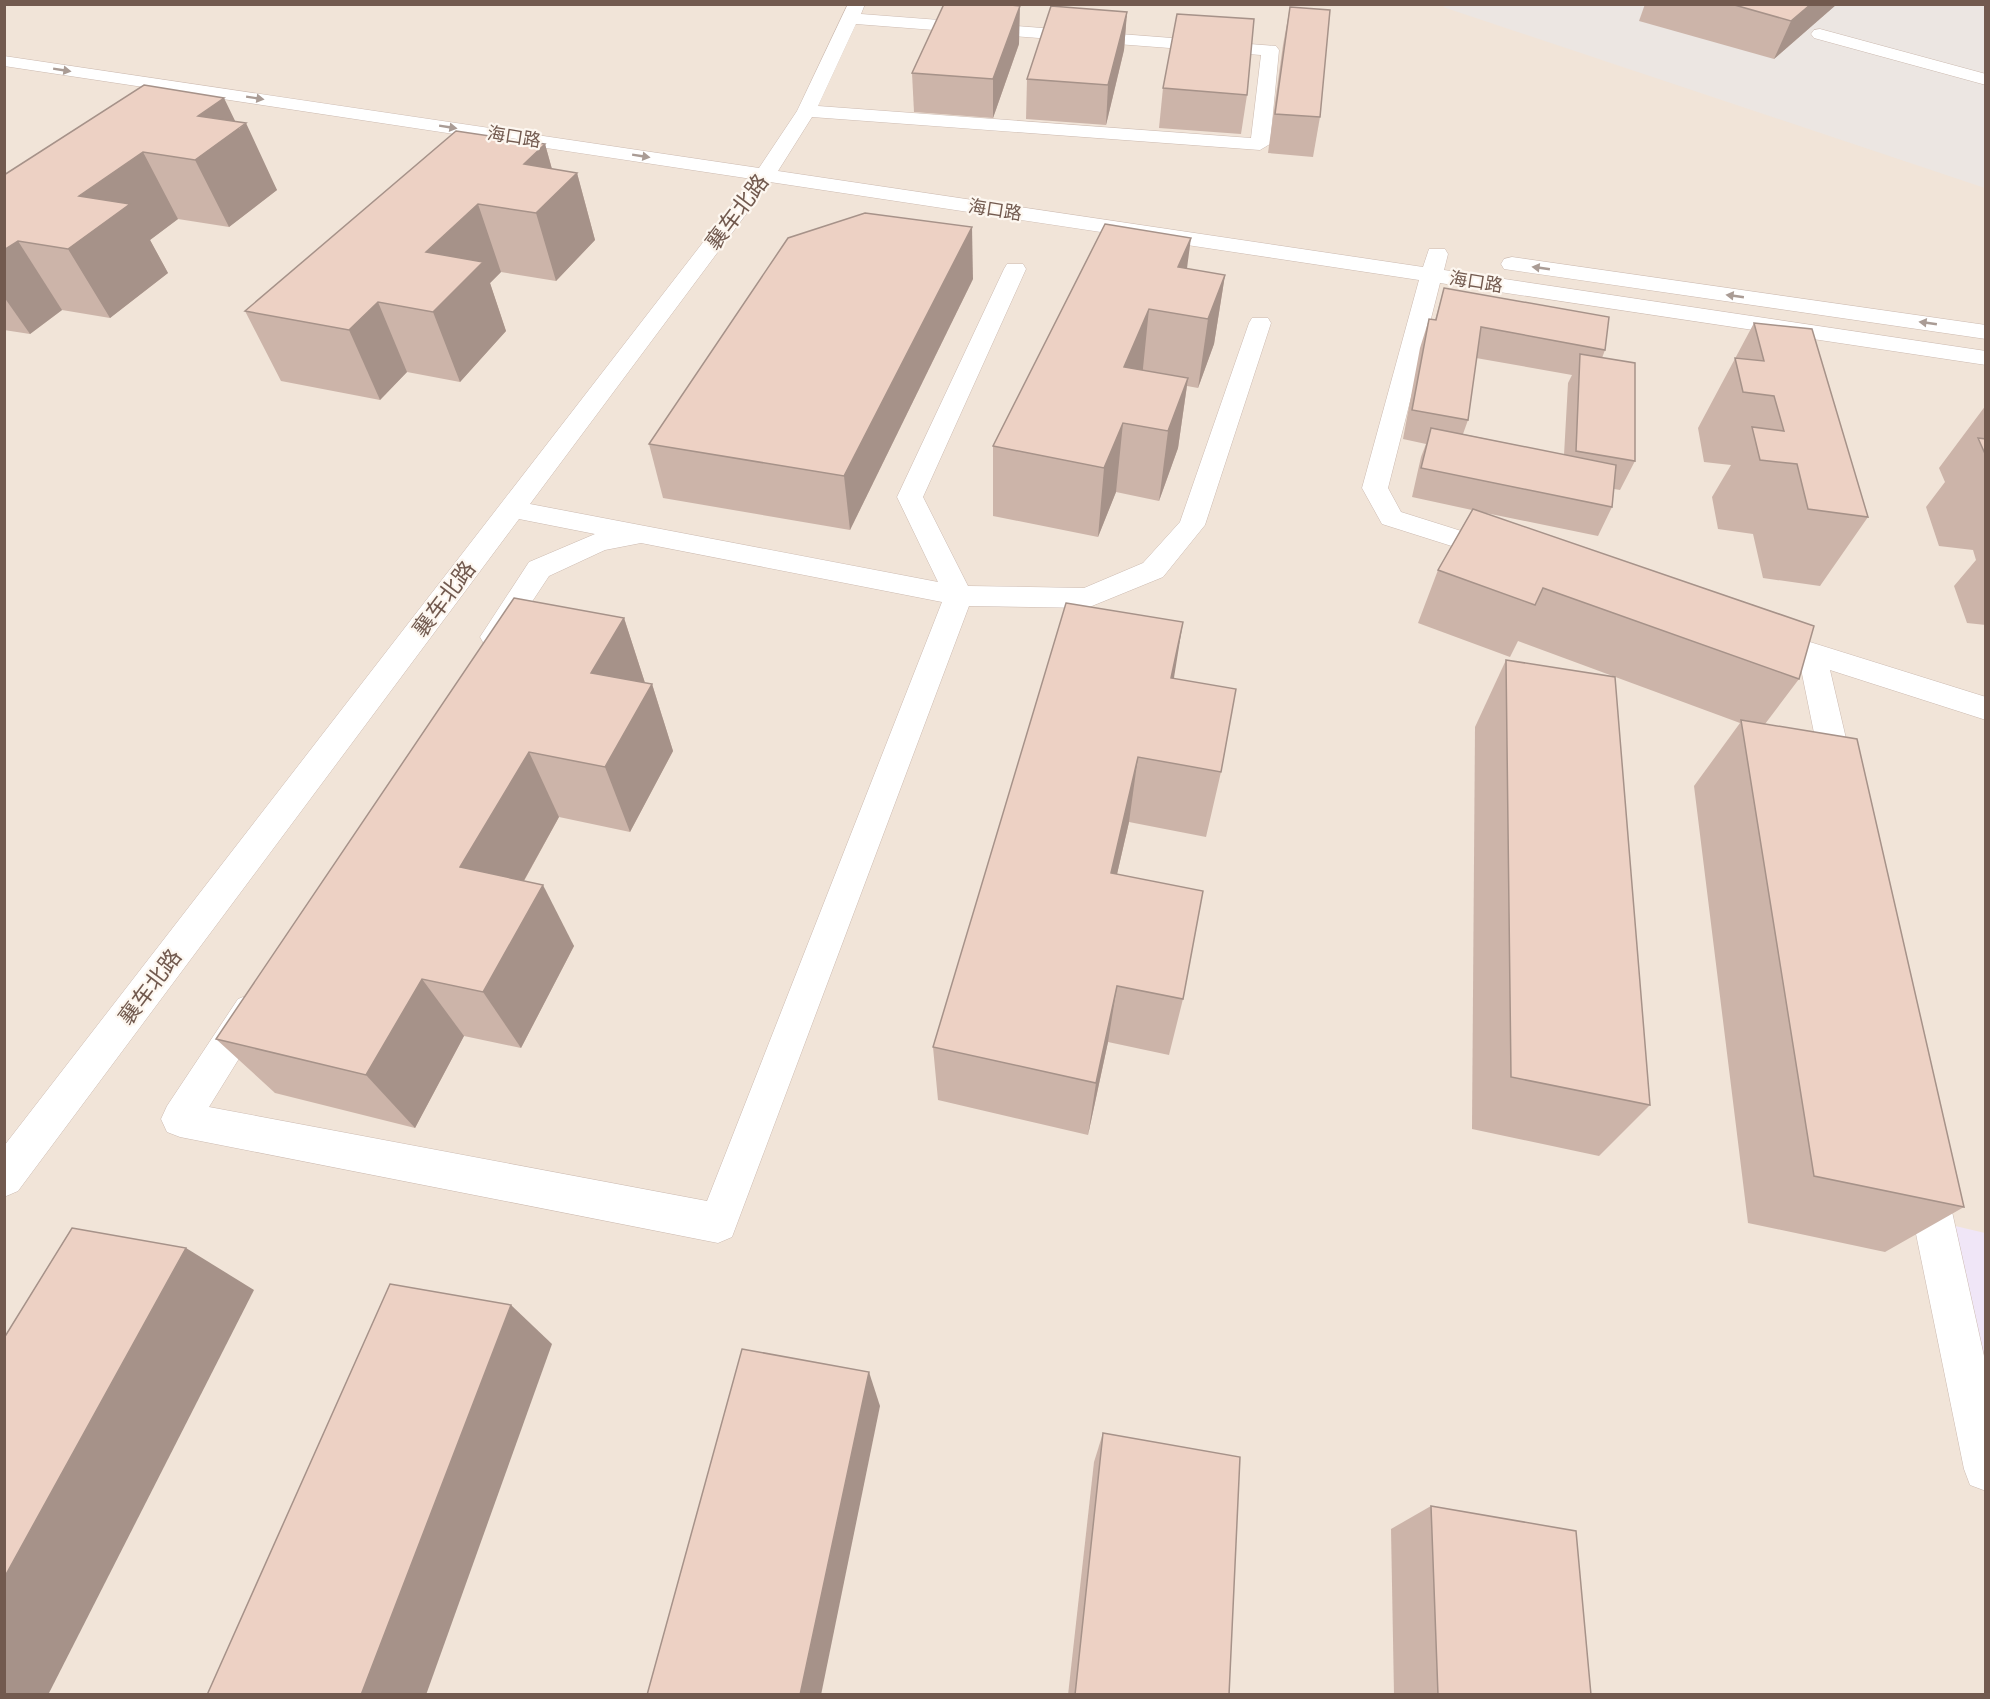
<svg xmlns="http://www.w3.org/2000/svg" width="1990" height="1699" font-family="Figtree,'Noto Sans SC',sans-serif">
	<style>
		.residential { fill: #f1e4d8 }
		.industrial { fill: #ece6e2 }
		.education { fill: #f0e6f7 }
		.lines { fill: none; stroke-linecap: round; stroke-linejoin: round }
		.minor-casing { stroke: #ccbab0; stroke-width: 1 }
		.minor { fill: #fff; fill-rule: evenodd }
		.wall { fill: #ccb4a9; fill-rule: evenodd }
		.shaded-wall { fill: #a69289 }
		.building { fill: #edd1c4; stroke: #a69289; stroke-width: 1.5 }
		.oneway { fill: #aa9c95 }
		.labels { text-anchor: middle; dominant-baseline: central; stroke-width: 4.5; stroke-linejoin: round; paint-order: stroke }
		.far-street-label { font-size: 18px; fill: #725a4f; stroke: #fdf7f0 }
		.street-label { font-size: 22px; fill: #725a4f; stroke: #fdf7f0 }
	</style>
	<rect width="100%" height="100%" fill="#faf3e9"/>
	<rect class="residential" x="5" y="5" width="1980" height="1689"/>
	<path class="industrial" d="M1447 4 1985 5V188L1443 7Z"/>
	<path class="education" d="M1934 1221 1985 1233V1468Z"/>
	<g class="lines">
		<g class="minor-casing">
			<g id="minor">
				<path d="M848 4H865L861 14 1276 46 1279 50 1270 144 1260 150 812 117 778 171 1423 267 1429 249H1445L1448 254 1444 270 1986 351V365L1440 283 1388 488 1401 512 1509 546 1513 552 1509 558 1499 561 1382 524 1362 488 1419 280 770 182 530 504 938 582 897 497 1004 269 1007 264H1023L1026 269 923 497 968 586 1084 588 1143 563 1180 522 1249 323 1252 318H1268L1271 323 1205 525 1163 577 1087 608 969 606 732 1237 718 1243 180 1137 167 1132 161 1119 167 1106 238 999 251 994 264 999 269 1010 209 1107 707 1201 942 602 641 543 605 550 549 576 504 644 494 647 484 644 480 637 529 562 595 534 519 519 18 1191 4 1197V1146L752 179 4 66V56L759 168 797 111ZM856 24 1261 55 1251 138 818 106Z"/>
				<path d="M1820 29 1986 74V85L1814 38 1811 34 1814 30Z"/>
				<path d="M1512 257 1986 325V339L1504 269 1501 264 1504 259Z"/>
				<path d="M1765 628 1986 697V720L1830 670 1855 777 1850 786 1839 789 1828 786 1823 777 1799 659 1755 645 1751 638 1755 631Z"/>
				<path d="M1925 1161 1939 1167 1945 1180 1986 1365V1491L1970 1485 1964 1469 1905 1180 1911 1167Z"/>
			</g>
		</g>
		<use href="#minor" class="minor"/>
	</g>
	<g class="wall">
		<path d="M1645 4H1837L1774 59 1639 21Z"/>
		<path d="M1290 7 1320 117 1313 157 1268 153 1283 45Z"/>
		<path d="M1127 12 1124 50 1106 125 1026 119 1027 79Z"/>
		<path d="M1019 44 993 118 914 112 912 73Z"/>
		<path d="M1163 88 1247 95 1241 134 1159 128Z"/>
		<path d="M235 122 277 190 229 227 178 219 150 240 168 273 110 318 62 310 30 334 4 330V175Z"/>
		<path d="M545 144 552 169 577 173 595 240 556 281 501 272 490 283 506 331 460 382 407 372 380 400 281 381 245 311Z"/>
		<path d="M1187 269 1225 275 1214 344 1198 388 1187 386 1178 448 1159 501 1116 492 1098 537 993 516V446Z"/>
		<path d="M973 279 850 530 663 498 649 444Z"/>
		<path d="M1444 288 1605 350 1602 358 1635 461 1620 490 1614 489 1612 507 1598 536 1481 512 1799 679 1765 724 1964 1207 1885 1252 1748 1223 1694 786 1740 723 1518 641 1510 657 1418 623 1438 570 1472 510 1412 497 1421 457 1426 444 1403 439 1420 348 1429 319 1435 320ZM1476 358 1572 375 1568 383 1564 455 1463 434 1468 420Z"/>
		<path d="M1754 323 1868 517 1820 586 1763 578 1753 534 1718 529 1712 497 1731 465 1704 462 1698 428Z"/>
		<path d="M1986 405V625L1967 623 1954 586 1976 560 1973 550 1939 546 1926 507 1945 482 1939 468Z"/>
		<path d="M624 618 645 683 652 684 673 751 630 832 559 817 524 881 574 946 521 1048 464 1036 415 1128 275 1093 216 1039Z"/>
		<path d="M1506 660 1650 1105 1599 1156 1472 1129 1475 727Z"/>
		<path d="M1174 678 1221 772 1206 837 1129 822 1117 874 1183 999 1169 1055 1108 1042 1088 1135 938 1100 933 1047Z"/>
		<path d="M1103 1433 1229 1695H1068L1094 1462Z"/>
		<path d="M1431 1506 1591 1695H1394L1391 1529Z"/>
	</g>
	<g class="shaded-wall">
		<path d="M1811 4H1837L1774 59 1791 21Z"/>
		<path d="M1020 6 1019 44 993 118V79Z"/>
		<path d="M1127 12 1124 50 1106 125 1108 85Z"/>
		<path d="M224 98 239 129 246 123 277 190 229 227 195 160 198 116Z"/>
		<path d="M545 144 558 191 577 173 595 240 556 281 536 213 524 164Z"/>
		<path d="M143 152 178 219 150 240 168 273 110 318 68 249 79 196Z"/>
		<path d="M478 204 501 272 490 283 506 331 460 382 433 312 426 252Z"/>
		<path d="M972 227 973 279 850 530 844 476Z"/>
		<path d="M1191 238 1182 306 1178 267Z"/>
		<path d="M18 241 62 310 30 334 4 297V250Z"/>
		<path d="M1225 275 1214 344 1198 388 1208 319Z"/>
		<path d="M378 302 407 372 380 400 349 330Z"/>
		<path d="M1149 309 1142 378 1123 423 1116 492 1098 537 1104 468 1124 367Z"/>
		<path d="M1188 378 1178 448 1159 501 1168 431Z"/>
		<path d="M624 618 646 686 591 673Z"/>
		<path d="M1183 622 1172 690 1171 678Z"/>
		<path d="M652 684 673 751 630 832 605 767Z"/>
		<path d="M529 752 559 817 497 929 460 867Z"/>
		<path d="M1138 757 1129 822 1103 935 1111 873Z"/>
		<path d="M543 885 574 946 521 1048 483 992Z"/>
		<path d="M422 979 464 1036 415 1128 366 1075Z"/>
		<path d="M1117 986 1108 1042 1088 1135 1096 1083Z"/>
		<path d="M186 1248 254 1290 48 1695H4V1578Z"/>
		<path d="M511 1305 552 1344 426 1695H361Z"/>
		<path d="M869 1372 880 1406 821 1695H800Z"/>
	</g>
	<g class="building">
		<path d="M944 4H1000L1020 6 993 79 912 73Z"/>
		<path d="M1731 4H1811L1791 21Z"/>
		<path d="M1051 6 1127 12 1108 85 1027 79Z"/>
		<path d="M1290 7 1330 10 1320 117 1275 114Z"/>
		<path d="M1177 14 1254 19 1247 95 1163 88Z"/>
		<path d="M144 85 224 98 198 116 246 123 195 160 143 152 79 196 130 204 68 249 18 241 4 250V175Z"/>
		<path d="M456 131 545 144 524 164 577 173 536 213 478 204 426 252 483 262 433 312 378 302 349 330 245 311Z"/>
		<path d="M865 213 972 227 844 476 649 444 788 238Z"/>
		<path d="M1105 224 1191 238 1178 267 1225 275 1208 319 1149 309 1124 367 1188 378 1168 431 1123 423 1104 468 993 446Z"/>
		<path d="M1444 288 1609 317 1605 350 1481 327 1468 420 1412 410 1429 319 1436 320Z"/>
		<path d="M1754 323 1812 329 1868 517 1808 509 1797 464 1760 460 1752 427 1784 431 1774 396 1743 392 1735 358 1764 361Z"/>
		<path d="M1580 354 1635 363V461L1576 451Z"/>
		<path d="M1431 428 1616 465 1612 507 1421 468Z"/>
		<path d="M1978 438 1986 439V456Z"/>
		<path d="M1473 509 1814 626 1799 679 1543 588 1535 605 1438 570Z"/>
		<path d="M514 598 624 618 591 673 652 684 605 767 529 752 460 867 543 885 483 992 422 979 366 1075 216 1039Z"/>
		<path d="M1066 603 1183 622 1171 678 1236 689 1221 772 1138 757 1111 873 1203 891 1183 999 1117 986 1096 1083 933 1047Z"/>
		<path d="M1506 660 1615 677 1650 1105 1511 1077Z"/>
		<path d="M1741 720 1857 739 1964 1207 1814 1176Z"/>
		<path d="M72 1228 186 1248 4 1578V1338Z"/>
		<path d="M390 1284 511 1305 361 1695H207Z"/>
		<path d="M742 1349 869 1372 800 1695H647Z"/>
		<path d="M1103 1433 1240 1457 1229 1695H1075Z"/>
		<path d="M1431 1506 1576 1531 1591 1695H1438Z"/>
	</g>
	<defs><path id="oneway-solid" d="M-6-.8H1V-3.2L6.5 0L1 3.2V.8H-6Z" transform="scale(1.5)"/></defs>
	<g class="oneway">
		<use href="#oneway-solid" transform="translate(62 70) rotate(9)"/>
		<use href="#oneway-solid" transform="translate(255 98) rotate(9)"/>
		<use href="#oneway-solid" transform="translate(448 127) rotate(9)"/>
		<use href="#oneway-solid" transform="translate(641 156) rotate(9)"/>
		<use href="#oneway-solid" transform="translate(1541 268) rotate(-172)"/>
		<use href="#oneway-solid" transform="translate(1735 296) rotate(-172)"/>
		<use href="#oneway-solid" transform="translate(1928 323) rotate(-172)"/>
	</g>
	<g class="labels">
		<g class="far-street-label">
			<text transform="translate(514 137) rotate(9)">海口路</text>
			<text transform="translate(995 210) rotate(9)">海口路</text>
			<text transform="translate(1476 282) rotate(9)">海口路</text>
		</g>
		<g class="street-label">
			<text transform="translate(737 212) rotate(-53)">襄车北路</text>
			<text transform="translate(444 599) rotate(-53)">襄车北路</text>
			<text transform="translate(150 987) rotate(-53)">襄车北路</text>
		</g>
	</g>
	<rect width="1990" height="1699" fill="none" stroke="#725a4f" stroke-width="12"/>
</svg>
